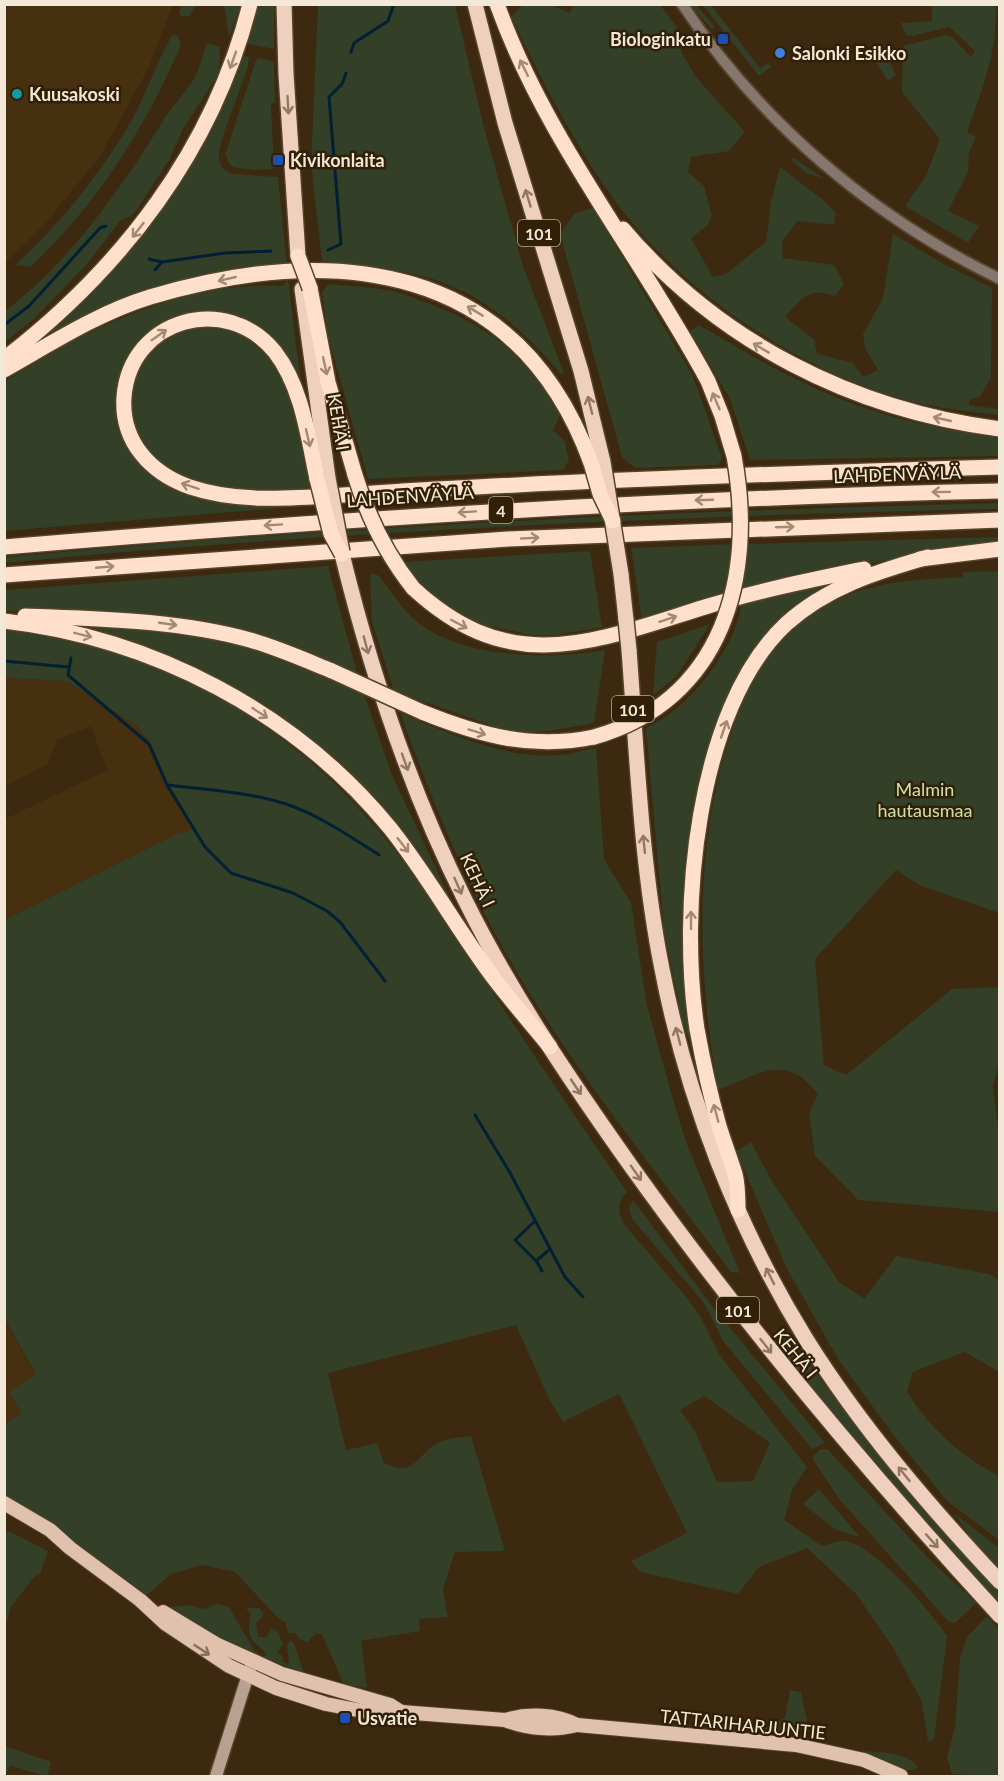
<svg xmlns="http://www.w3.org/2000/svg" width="1004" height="1781" font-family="Lato,sans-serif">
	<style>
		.built { fill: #47300f }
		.green { fill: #333f26; fill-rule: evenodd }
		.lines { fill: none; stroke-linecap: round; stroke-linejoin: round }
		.stream { stroke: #012034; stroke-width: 3 }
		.tertiary-casing { stroke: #56442b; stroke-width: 14 }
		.secondary-casing { stroke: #56442b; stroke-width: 15 }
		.primary-casing { stroke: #56442b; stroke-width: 16 }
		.trunk-casing { stroke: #56442b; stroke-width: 18 }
		.motorway-casing { stroke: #56442b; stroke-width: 18 }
		.tertiary { stroke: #86776e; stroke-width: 10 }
		.secondary { stroke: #b9a192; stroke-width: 12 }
		.primary { stroke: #e0c1ae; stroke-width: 14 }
		.trunk { stroke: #efd0be; stroke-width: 15 }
		.motorway { stroke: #fee0cd; stroke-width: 15 }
		.trunk-bridge-casing { stroke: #56442b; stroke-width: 18; stroke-linecap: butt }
		.motorway-bridge-casing { stroke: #56442b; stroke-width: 18; stroke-linecap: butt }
		.trunk-bridge { stroke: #efd0be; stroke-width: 15 }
		.motorway-bridge { stroke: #fee0cd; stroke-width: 15 }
		.oneway { stroke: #a28a73 }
		.oneway2 { stroke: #907862 }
		.oneway3 { stroke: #88705a }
		.transit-dot { fill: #1a4fb4; stroke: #312005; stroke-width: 2 }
		.shop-dot { fill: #3f7fe0; stroke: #312005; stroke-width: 2 }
		.culture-dot { fill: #0f9aa8; stroke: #312005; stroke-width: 2 }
		.labels { text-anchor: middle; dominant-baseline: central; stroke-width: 5; stroke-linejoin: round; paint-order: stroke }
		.shield { fill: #312005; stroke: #b9ab99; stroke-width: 1.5 }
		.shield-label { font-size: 16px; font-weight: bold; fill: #f3e7d8 }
		.poi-label { font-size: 18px; font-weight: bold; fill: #f3e7d8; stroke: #312005; text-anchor: start }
		.street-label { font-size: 18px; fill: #f3e7d8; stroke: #312005 }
		.park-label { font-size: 18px; fill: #c6e3a9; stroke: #312005 }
	</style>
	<rect width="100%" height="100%" fill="#3c290f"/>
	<g class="built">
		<path d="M5 4 173 5 148 69 100 156 44 225 5 263Z"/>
		<path d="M5 678 67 681 137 726 151 743 168 783 195 830 177 834 5 920V819L107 770 91 726 57 740 48 764 5 786Z"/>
		<path d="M4 1320 36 1375 22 1414 5 1424Z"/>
	</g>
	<g class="green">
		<path d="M181 5H196L190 16H181L179 13Z"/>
		<path d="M224 5H241L229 37Z"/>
		<path d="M256 5H274V49L244 43Z"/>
		<path d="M318 5H455L484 128 523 266 564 373H560C530 338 492 302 449 285 414 270 360 265 322 261L311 164Z"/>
		<path d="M523 5H551L570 13 574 5H660L676 26 682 53 696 77 745 132 729 151 691 157 688 172 704 186 712 215 707 226 691 238 713 277 726 274 766 242 771 203 780 167 822 199 836 213 834 225 797 221 782 242 783 258 834 265 844 284 835 296C808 287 802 298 785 317L814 339 817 354 853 363 863 377 878 370 865 348 863 334 883 298 893 234 944 264 992 288 991 378 980 396 969 400V405L999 409V415C975 412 951 410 927 405 804 378 673 289 603 184 567 131 539 74 511 17Z"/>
		<path d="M690 5H696L715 27 712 29Z"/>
		<path d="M703 5H711L760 68 768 63 771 67 759 76Z"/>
		<path d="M932 5H996C996 57 984 84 967 132L976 137 969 153 968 172 948 211 979 226 968 243 905 206 926 176 940 139 902 92 903 46 946 35 952 37 971 57 975 51 949 27 912 36 906 35 901 23 932 21Z"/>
		<path d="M173 35 178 36 181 45C145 128 97 205 30 267L15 265C62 222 101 173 133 118 142 102 165 43 173 35Z"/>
		<path d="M207 43 220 47 219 73 183 129 169 160 134 214 120 221 87 264 34 319 5 342V311C72 260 121 188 165 118 173 104 187 92 195 77 200 67 203 54 207 43Z"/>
		<path d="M884 49 896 75 888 81 875 61 877 54Z"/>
		<path d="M241 54 249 57 248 66C243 84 217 145 219 157 219 167 225 171 233 174L278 177 287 265 259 266 175 282 131 296 45 336 111 271 159 211Z"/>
		<path d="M260 58 274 62 275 103H271L274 169 253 170 232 167 225 155 256 60Z"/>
		<path d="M794 158 825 179 806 173 790 159Z"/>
		<path d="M593 208 692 374 722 458 718 465 635 468 622 457 560 234 575 213Z"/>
		<path d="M288 280 303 399 281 350 193 315 120 377 117 398 128 445 208 498 886 473 927 478 625 488 292 507 5 531V381C84 330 184 280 282 286Z"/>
		<path d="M328 284C349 286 371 287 392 291 404 293 415 299 427 303 489 325 527 358 561 414L553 430 564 440 569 460 563 470 368 479 328 336 322 293Z"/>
		<path d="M699 325C747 353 798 384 851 403 899 421 949 430 999 438V456L750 460 730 399 690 331Z"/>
		<path d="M195 326C204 326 214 325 223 327 292 341 301 433 314 489 268 494 217 494 175 473 128 450 116 388 152 350 164 337 179 332 195 326Z"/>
		<path d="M999 503V509C668 516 335 531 5 563V557C335 527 668 511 999 503Z"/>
		<path d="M999 537V543L909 555 740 592 747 544Z"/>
		<path d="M734 544 726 597 642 622 631 548Z"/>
		<path d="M590 551 602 627 557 635H531L471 622 419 587 401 562Z"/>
		<path d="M328 566 358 677 280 644 82 613 5 611V590Z"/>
		<path d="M999 571V913L919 885 896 870 815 959 824 1065 846 1075 952 989 999 987V1063L993 1086 1000 1143 999 1212 858 1200 815 1156 809 1113 818 1094C812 1088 804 1077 796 1074 770 1061 743 1082 718 1090 695 962 692 815 746 695 755 674 767 649 785 634 845 584 889 581 963 577V572Z"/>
		<path d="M370 574 378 575C390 589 402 609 416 621 462 659 550 660 605 650L594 723 549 731 512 733 394 691 372 622Z"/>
		<path d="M832 581 805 600 775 626 754 653 690 846 683 919 684 965 690 1043 682 1019 664 930 646 728C687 711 737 648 741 604Z"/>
		<path d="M710 624 676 677 653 695 657 642Z"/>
		<path d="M81 625C127 628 173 631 219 640 269 651 316 671 363 691L392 775 454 907 432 879 291 729 72 627Z"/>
		<path d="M5 629C57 638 109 646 158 666 181 675 202 688 223 700 360 779 424 886 508 1016 547 1075 587 1134 627 1192 617 1202 617 1213 625 1225L687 1298 700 1316 719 1354 807 1467 792 1490 784 1520 822 1546C829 1545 838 1540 845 1541 877 1547 929 1609 947 1636L934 1739 928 1742 922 1702 892 1646 856 1594 807 1548 759 1567 738 1594 640 1572 631 1561 687 1533 619 1394 563 1422 549 1399 516 1325 328 1373 346 1450 377 1443 384 1463C417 1479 416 1452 442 1441 450 1438 462 1437 471 1436L505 1551 455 1552 443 1589 448 1617 419 1619 420 1631 361 1641 367 1688 344 1685 322 1634H315L308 1642 299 1639 296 1633H288L286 1623 277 1617 235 1572 202 1565 171 1574 147 1595 71 1539 5 1502 4 1424 22 1414 9 1392 36 1374 5 1320V920L177 834 195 829 168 783 151 743 137 726 67 681 5 678ZM704 1396 770 1443 753 1481 717 1482 695 1431 680 1410Z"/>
		<path d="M400 713C450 733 504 760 560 755 571 754 584 750 596 748L604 859 631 903 647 1006 672 1096 686 1142 740 1273 731 1272C659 1176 584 1083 522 981 471 897 433 804 400 713Z"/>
		<path d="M751 1142 770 1178 839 1282 864 1299 896 1256 989 1274 999 1280V1372L965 1352 913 1372 907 1391C928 1427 962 1457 999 1476V1540L947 1501 892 1433 838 1359 786 1267 736 1151Z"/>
		<path d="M633 1200 712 1306 825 1443 812 1449 723 1341 704 1303 632 1219 629 1208Z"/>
		<path d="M784 1331 902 1486 999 1593V1604L900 1495 784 1356 773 1338Z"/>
		<path d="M820 1449H827L929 1559 976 1603 955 1623 948 1621 840 1500 812 1458Z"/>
		<path d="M819 1489 859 1536V1537L836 1530 803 1504Z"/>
		<path d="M954 1513 999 1548V1569L971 1538Z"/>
		<path d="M5 1531 11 1532 48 1551 40 1574 34 1577 10 1608 5 1633Z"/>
		<path d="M217 1604 229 1607 255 1652 264 1656 266 1653C249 1638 246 1636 251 1614L246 1608H259L263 1612V1616L256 1623 258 1637H267L271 1628 278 1631 283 1645 277 1652 282 1655 283 1662 289 1664 287 1646 290 1640 294 1643 304 1673 273 1661 255 1659 166 1608 188 1605 205 1609Z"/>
		<path d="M987 1616 999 1629V1776L952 1774 947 1758 955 1726 960 1658 967 1637Z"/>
		<path d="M790 1690 801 1692 808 1726 791 1735 763 1729 785 1718Z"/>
		<path d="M5 1746 51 1762 47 1776 10 1766 5 1776Z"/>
		<path d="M864 1751C881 1753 910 1752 918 1768L906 1771Z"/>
	</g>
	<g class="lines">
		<g class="stream">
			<path d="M351 52 354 43 388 21 394 4"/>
			<path d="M328 250 341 244 329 97 342 84 346 73"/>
			<path d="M149 259 162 262"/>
			<path d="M155 270 162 262 225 253 271 251"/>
			<path d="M4 325 29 306 100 228 106 226"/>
			<path d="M71 658 68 675 149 744 167 785 205 847 231 873 293 893 327 911 340 922 385 981"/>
			<path d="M4 661 68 667"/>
			<path d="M168 785C207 790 249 792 286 804 319 815 351 837 379 855"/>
			<path d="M475 1115 509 1171 565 1277 583 1297"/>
			<path d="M535 1221 515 1240 536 1261 550 1249"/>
			<path d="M537 1262 542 1271"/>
		</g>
		<g class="tertiary-casing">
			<path id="tertiary" d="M682 4C761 123 872 217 1000 279"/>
		</g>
		<g class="secondary-casing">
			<path id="secondary" d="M216 1776 252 1662"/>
		</g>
		<g class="primary-casing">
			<g id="primary">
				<path d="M4 1503 50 1530 70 1548 140 1600 166 1624 229 1666 276 1688 326 1704 388 1716 401 1712 505 1720C528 1713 556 1714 577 1725L796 1745 864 1760 901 1776"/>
				<path d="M163 1612 216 1644 282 1674 390 1705 401 1712"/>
				<path d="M505 1720C527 1729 554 1731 577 1725"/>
			</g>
		</g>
		<g class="trunk-casing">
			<g id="trunk">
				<path d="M284 4 286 74 298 256"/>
				<path d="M475 4 505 123 581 371 603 462"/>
				<path d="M302 289 328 478"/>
				<path d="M342 554C371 673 410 790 465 900 512 995 572 1083 633 1169 746 1327 869 1473 1000 1616"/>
				<path d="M621 574 626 620"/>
				<path d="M629 650C637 756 641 864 662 969 687 1099 737 1227 806 1339 861 1427 929 1506 1000 1582"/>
			</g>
		</g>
		<g class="motorway-casing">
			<g id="motorway">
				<path d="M497 4C546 141 640 254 708 381L722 416 734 456"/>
				<path d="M623 229C719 342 853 410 1000 429"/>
				<path d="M310 288 328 382 355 475"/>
				<path d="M4 359C122 268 213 150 250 4"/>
				<path d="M4 370C52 343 98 313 150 297 334 242 518 262 591 463"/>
				<path d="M317 479C308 437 302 387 275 352 227 292 130 318 124 397 121 441 150 473 190 487 243 505 306 497 361 494 399 491 438 489 476 487 651 478 825 472 1000 467"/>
				<path d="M4 547C336 519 667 498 1000 491"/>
				<path d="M920 559 1000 549"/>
				<path d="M4 575 508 539 1000 520"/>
				<path d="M413 588C511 679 593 642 705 607 757 591 811 580 864 569"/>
				<path d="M25 616C101 619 177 620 250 640 278 648 305 660 332 671"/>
				<path d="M4 621C153 638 295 712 390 828 429 877 458 931 496 981 513 1003 532 1025 550 1047"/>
				<path d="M422 712C479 735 532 750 594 737"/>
				<path d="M738 1210C738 1198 738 1185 735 1174 730 1158 724 1142 719 1126 710 1094 703 1062 697 1029 679 913 695 709 786 624 827 587 876 572 928 557"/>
			</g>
		</g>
		<use href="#tertiary" class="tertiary"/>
		<use href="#secondary" class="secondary"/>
		<use href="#primary" class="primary"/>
		<use href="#trunk" class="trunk"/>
		<use href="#motorway" class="motorway"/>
		<g class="trunk-bridge-casing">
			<g id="trunk-bridge">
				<path d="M603 462 621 574"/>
				<path d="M328 478 342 552"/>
				<path d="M626 620 629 650"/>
			</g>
		</g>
		<g class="motorway-bridge-casing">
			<g id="motorway-bridge">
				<path d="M298 256 310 288"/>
				<path d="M591 463 600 494 613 521"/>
				<path d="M355 475C368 517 386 554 413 588"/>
				<path d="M317 479 331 534 342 554"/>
				<path d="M332 671 422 712"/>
				<path d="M594 737C724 700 756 576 734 456"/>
			</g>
		</g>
		<use href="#trunk-bridge" class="trunk-bridge"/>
		<use href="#motorway-bridge" class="motorway-bridge"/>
	</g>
	<defs><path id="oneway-shaft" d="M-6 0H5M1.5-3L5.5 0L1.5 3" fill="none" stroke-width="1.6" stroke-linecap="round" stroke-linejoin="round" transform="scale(1.5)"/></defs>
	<g class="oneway">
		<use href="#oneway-shaft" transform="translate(233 60) rotate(110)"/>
		<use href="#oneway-shaft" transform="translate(524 68) rotate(-116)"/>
		<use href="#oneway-shaft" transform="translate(138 230) rotate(128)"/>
		<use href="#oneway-shaft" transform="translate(227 279) rotate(167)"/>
		<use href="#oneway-shaft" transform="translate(475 311) rotate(-149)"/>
		<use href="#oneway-shaft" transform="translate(159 335) rotate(-35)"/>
		<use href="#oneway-shaft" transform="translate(761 348) rotate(-149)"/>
		<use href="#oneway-shaft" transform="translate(325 366) rotate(78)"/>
		<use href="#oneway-shaft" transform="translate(716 401) rotate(-113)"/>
		<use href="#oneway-shaft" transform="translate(942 419) rotate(-167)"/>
		<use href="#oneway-shaft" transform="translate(308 438) rotate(77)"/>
		<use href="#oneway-shaft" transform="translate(190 486) rotate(-162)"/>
		<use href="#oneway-shaft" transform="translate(941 492) rotate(179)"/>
		<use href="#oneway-shaft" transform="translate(704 500) rotate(178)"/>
		<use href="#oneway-shaft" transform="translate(467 512) rotate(176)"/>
		<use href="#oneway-shaft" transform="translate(273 525) rotate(176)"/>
		<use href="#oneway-shaft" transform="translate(785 527) rotate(-2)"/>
		<use href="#oneway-shaft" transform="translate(530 538) rotate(-3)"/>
		<use href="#oneway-shaft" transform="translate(105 567) rotate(-5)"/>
		<use href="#oneway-shaft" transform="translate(668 619) rotate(-18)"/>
		<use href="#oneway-shaft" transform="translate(168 624) rotate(8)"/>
		<use href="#oneway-shaft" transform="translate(459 624) rotate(28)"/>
		<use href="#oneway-shaft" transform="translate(83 635) rotate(14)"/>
		<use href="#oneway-shaft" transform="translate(260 713) rotate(33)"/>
		<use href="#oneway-shaft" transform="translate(724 729) rotate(-71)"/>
		<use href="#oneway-shaft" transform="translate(477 732) rotate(17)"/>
		<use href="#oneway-shaft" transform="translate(403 845) rotate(52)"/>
		<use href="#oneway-shaft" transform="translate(691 920) rotate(-90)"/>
		<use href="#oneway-shaft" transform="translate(716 1113) rotate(-105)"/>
	</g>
	<g class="oneway2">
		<use href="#oneway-shaft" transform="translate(288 105) rotate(87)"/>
		<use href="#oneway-shaft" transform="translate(528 198) rotate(-107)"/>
		<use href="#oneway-shaft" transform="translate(590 405) rotate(-104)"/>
		<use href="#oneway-shaft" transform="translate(366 645) rotate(75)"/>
		<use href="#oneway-shaft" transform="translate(405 762) rotate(70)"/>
		<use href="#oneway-shaft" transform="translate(644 844) rotate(-96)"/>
		<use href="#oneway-shaft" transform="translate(458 886) rotate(66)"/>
		<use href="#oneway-shaft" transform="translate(678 1036) rotate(-105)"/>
		<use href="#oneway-shaft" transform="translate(576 1087) rotate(56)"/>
		<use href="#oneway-shaft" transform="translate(636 1173) rotate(55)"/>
		<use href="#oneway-shaft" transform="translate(770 1276) rotate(-117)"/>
		<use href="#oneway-shaft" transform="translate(766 1346) rotate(52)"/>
		<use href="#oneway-shaft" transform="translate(904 1474) rotate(-129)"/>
		<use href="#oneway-shaft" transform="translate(932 1541) rotate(48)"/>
	</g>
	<use class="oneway3" href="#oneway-shaft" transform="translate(202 1650) rotate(33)"/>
	<g class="transit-dot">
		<rect x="717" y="33" width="12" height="12" rx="3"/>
		<rect x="272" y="154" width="12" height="12" rx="3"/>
		<rect x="339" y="1712" width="12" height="12" rx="3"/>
	</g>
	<circle class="shop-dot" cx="780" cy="53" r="6"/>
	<circle class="culture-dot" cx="17" cy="94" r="6"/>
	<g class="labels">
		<g class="shield">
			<rect x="518" y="220" width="42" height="26" rx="4.5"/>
			<rect x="489" y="497" width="24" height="26" rx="4.5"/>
			<rect x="612" y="696" width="42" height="26" rx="4.5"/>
			<rect x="717" y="1297" width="42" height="26" rx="4.5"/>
		</g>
		<g class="shield-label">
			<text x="539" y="233">101</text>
			<text x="501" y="510">4</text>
			<text x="633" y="709">101</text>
			<text x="738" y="1310">101</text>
		</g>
		<g class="poi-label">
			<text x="711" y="39" text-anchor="end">Biologinkatu</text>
			<text x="792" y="53">Salonki Esikko</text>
			<text x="29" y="94">Kuusakoski</text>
			<text x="290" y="160">Kivikonlaita</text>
			<text x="357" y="1718">Usvatie</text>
		</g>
		<g class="street-label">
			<text transform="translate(339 422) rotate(81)">KEHÄ I</text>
			<text transform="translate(897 474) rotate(-2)">LAHDENVÄYLÄ</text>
			<text transform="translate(410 496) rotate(-4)">LAHDENVÄYLÄ</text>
			<text transform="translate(478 880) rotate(65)">KEHÄ I</text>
			<text transform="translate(796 1353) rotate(51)">KEHÄ I</text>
			<text transform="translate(743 1724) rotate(6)">TATTARIHARJUNTIE</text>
		</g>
		<g class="park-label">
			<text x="925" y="789">Malmin<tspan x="925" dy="21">hautausmaa</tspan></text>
		</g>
	</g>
	<rect width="1004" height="1781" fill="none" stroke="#f3e7d8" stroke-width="12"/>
</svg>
